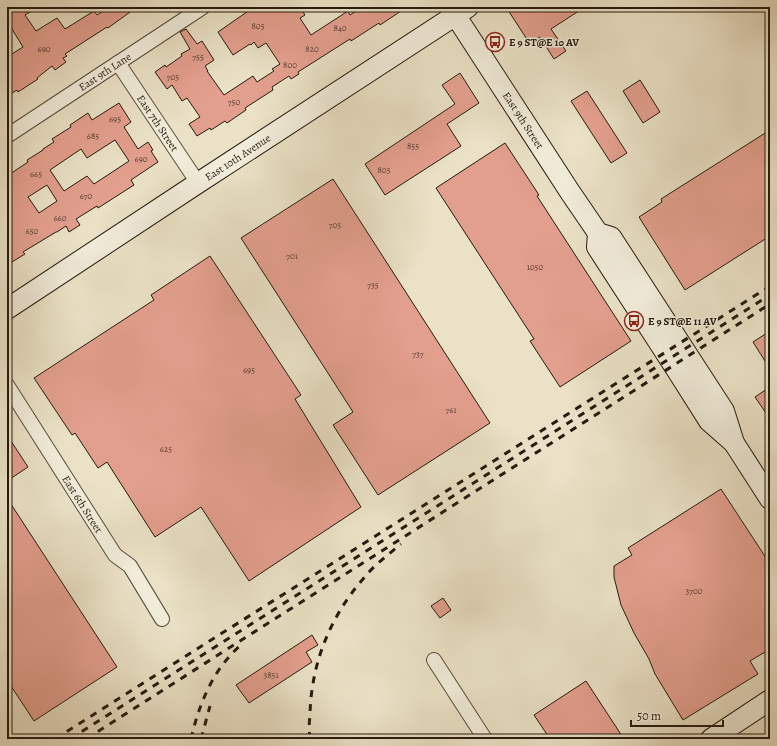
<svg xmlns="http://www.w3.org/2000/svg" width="777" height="746" font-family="Alegreya,serif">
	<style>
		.building { fill: #e39f8e; stroke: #241a0e; fill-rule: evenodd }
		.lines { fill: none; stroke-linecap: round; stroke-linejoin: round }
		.street-casing { stroke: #564c3c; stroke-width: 16 }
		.secondary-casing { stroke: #241a0e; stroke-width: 22 }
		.street { stroke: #f1ecda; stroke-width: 14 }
		.secondary { stroke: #f1ecda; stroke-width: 20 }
		.rail { stroke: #241a0e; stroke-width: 3; stroke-dasharray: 7 7; stroke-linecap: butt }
		.labels { text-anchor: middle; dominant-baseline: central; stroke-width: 3; stroke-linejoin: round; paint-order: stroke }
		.number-label { font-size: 9px; fill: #543b2e }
		.poi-label { font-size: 11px; font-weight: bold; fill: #241a0e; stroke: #f1ecda; text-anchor: start }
		.street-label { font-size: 11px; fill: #241a0e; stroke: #f1ecda }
	</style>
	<rect width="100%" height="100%" fill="#eae1c6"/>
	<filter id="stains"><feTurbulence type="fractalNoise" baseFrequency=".005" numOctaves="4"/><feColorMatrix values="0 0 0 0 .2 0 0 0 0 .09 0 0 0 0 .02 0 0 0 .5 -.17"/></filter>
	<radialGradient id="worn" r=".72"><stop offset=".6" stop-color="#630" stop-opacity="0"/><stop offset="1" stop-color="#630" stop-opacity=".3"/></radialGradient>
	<g class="building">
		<path d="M7 7H38L25 15 36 31 57 18 65 29 94 11 97 15 109 7H137L108 28 107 27 65 54 67 56 63 58 66 62 55 70 52 66 37 78 38 79 18 92 17 90 7 96V57L23 47 7 21Z"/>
		<path d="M254 7H300L305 15 300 18 311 35 348 11 350 15 362 7H407L380 25 379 23 351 41 350 39 298 72 299 74 291 79 289 76 272 87 273 90 245 108 246 110 227 123 225 121 211 130 210 128 197 136 189 124 200 117 187 98 182 101 172 85 167 89 155 72 165 65 166 67 182 56 181 54 190 49 180 32 186 29 197 44 202 41 214 60 205 66 208 71H207L224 95 253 76 257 82 274 71 272 69 280 64 266 43 258 48 254 42 251 45 250 44 233 55 218 32Z"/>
		<path d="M506 7H585L551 29 566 51 554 59 540 37 530 44Z"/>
		<path d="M460 73 479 103 447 124 461 146 385 195 365 164 455 104 442 85Z"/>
		<path d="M640 80 660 112 643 123 623 91Z"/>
		<path d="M587 91 627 153 611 163 571 101Z"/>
		<path d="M119 103 131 122 124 127 138 149 148 142 153 150 151 151 158 162 131 180 134 185 98 208 97 206 76 219 80 225 69 232 66 226 57 232H56L23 252 25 254 7 265V176L28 162 27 160 43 150V149L54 142 52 139 71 127 70 125 88 113 92 120ZM115 140 129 161 94 184 87 176 64 191 50 170 81 149 87 158ZM47 185 57 201 39 213 28 197Z"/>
		<path d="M770 130V236L685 290 639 217 662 202 661 199Z"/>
		<path d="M505 143 539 195 537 196 631 341 560 387 530 341 534 339 436 188Z"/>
		<path d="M333 179 490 423 378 495 333 425 353 412 241 238Z"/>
		<path d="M210 256 301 395 295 399 361 507 249 581 201 507 155 537 107 462 98 468 75 433 72 435 34 378 154 300 151 295Z"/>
		<path d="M770 331V369L753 342Z"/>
		<path d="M770 387V419L755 397Z"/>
		<path d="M7 435 28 467 7 481Z"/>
		<path d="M721 489 770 564V649L750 661 758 674 683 720 655 674 649 659 634 633 621 605 614 577V566L632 555 628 548Z"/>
		<path d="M7 498 117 667 34 721 7 680Z"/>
		<path d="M443 598 451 610 440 618 431 606Z"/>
		<path d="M312 635 318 645 306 652 312 662 249 703 236 685Z"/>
		<path d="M586 681 624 739H550L534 715Z"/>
	</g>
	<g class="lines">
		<g class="street-casing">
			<g id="street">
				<path id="s1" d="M118 63 198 183"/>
				<path id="s2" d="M7 136 203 7"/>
				<path id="s3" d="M7 385 115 555 130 566 162 619"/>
				<path d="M434 660 485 739"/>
			</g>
		</g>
		<g class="secondary-casing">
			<g id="secondary">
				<path id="s4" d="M450 7 570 192 598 233 611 237 724 411 734 443 770 499"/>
				<path d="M598 233 597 247 678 372 709 421 734 443"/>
				<path id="s5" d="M7 309 198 183 468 7"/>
				<path d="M711 739 770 700"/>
			</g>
		</g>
		<use href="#street" class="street"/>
		<use href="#secondary" class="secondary"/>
		<g class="rail">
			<path d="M55 739 770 286"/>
			<path d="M70 739 770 295"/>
			<path d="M86 739 770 304"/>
			<path d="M191 739C199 704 213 669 241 645"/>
			<path d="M201 739 210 706"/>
			<path d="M310 739C309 731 309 723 310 715 311 664 330 617 363 579 374 565 388 555 401 544"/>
		</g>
	</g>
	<defs>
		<g id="bus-ring" transform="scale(1)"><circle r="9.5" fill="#f1ecda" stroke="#8f2418" stroke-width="1.5"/><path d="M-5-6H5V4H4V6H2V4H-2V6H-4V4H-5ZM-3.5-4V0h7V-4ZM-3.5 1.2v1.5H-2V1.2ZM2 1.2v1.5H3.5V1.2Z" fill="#8f2418"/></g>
	</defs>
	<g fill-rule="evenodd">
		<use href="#bus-ring" x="495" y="42"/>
		<use href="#bus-ring" x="634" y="321"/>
	</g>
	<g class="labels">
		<g class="number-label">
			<text x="258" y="26">805</text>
			<text x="340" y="28">840</text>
			<text x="44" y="49">690</text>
			<text x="312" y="49">820</text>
			<text x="198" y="57">755</text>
			<text x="290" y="65">800</text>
			<text x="173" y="77">705</text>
			<text x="234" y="102">750</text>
			<text x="115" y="119">695</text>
			<text x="93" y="136">685</text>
			<text x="413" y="146">855</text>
			<text x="141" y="159">690</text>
			<text x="384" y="170">805</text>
			<text x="36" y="174">665</text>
			<text x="86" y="196">670</text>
			<text x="60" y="218">660</text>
			<text x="335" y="225">705</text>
			<text x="32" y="231">650</text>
			<text x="292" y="256">701</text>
			<text x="535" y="267">1050</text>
			<text x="373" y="285">735</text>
			<text x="418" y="354">737</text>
			<text x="249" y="370">695</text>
			<text x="451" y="410">761</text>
			<text x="166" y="449">625</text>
			<text x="694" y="591">3700</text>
			<text x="271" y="675">3851</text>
		</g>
		<g class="poi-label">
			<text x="509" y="42">E 9 ST@E 10 AV</text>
			<text x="648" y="321">E 9 ST@E 11 AV</text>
		</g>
		<g class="street-label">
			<text stroke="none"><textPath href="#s2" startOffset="117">East 9th Lane</textPath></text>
			<text stroke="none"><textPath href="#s4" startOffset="135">East 9th Street</textPath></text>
			<text stroke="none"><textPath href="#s1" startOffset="72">East 7th Street</textPath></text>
			<text stroke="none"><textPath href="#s5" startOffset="276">East 10th Avenue</textPath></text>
			<text stroke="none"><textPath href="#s3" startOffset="141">East 6th Street</textPath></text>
		</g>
	</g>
	<rect width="777" height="746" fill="none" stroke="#eae1c6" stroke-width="24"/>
	<rect x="8" y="8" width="761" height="730" fill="none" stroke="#241a0e" stroke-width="2"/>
	<rect x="12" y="12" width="753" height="722" fill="none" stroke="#241a0e"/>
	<path d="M631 720v6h92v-6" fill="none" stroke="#241a0e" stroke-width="2"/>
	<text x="637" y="720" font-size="12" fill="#241a0e" stroke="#f1ecda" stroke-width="3" paint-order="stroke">50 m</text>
	<rect width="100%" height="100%" filter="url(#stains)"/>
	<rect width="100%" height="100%" fill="url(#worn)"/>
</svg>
